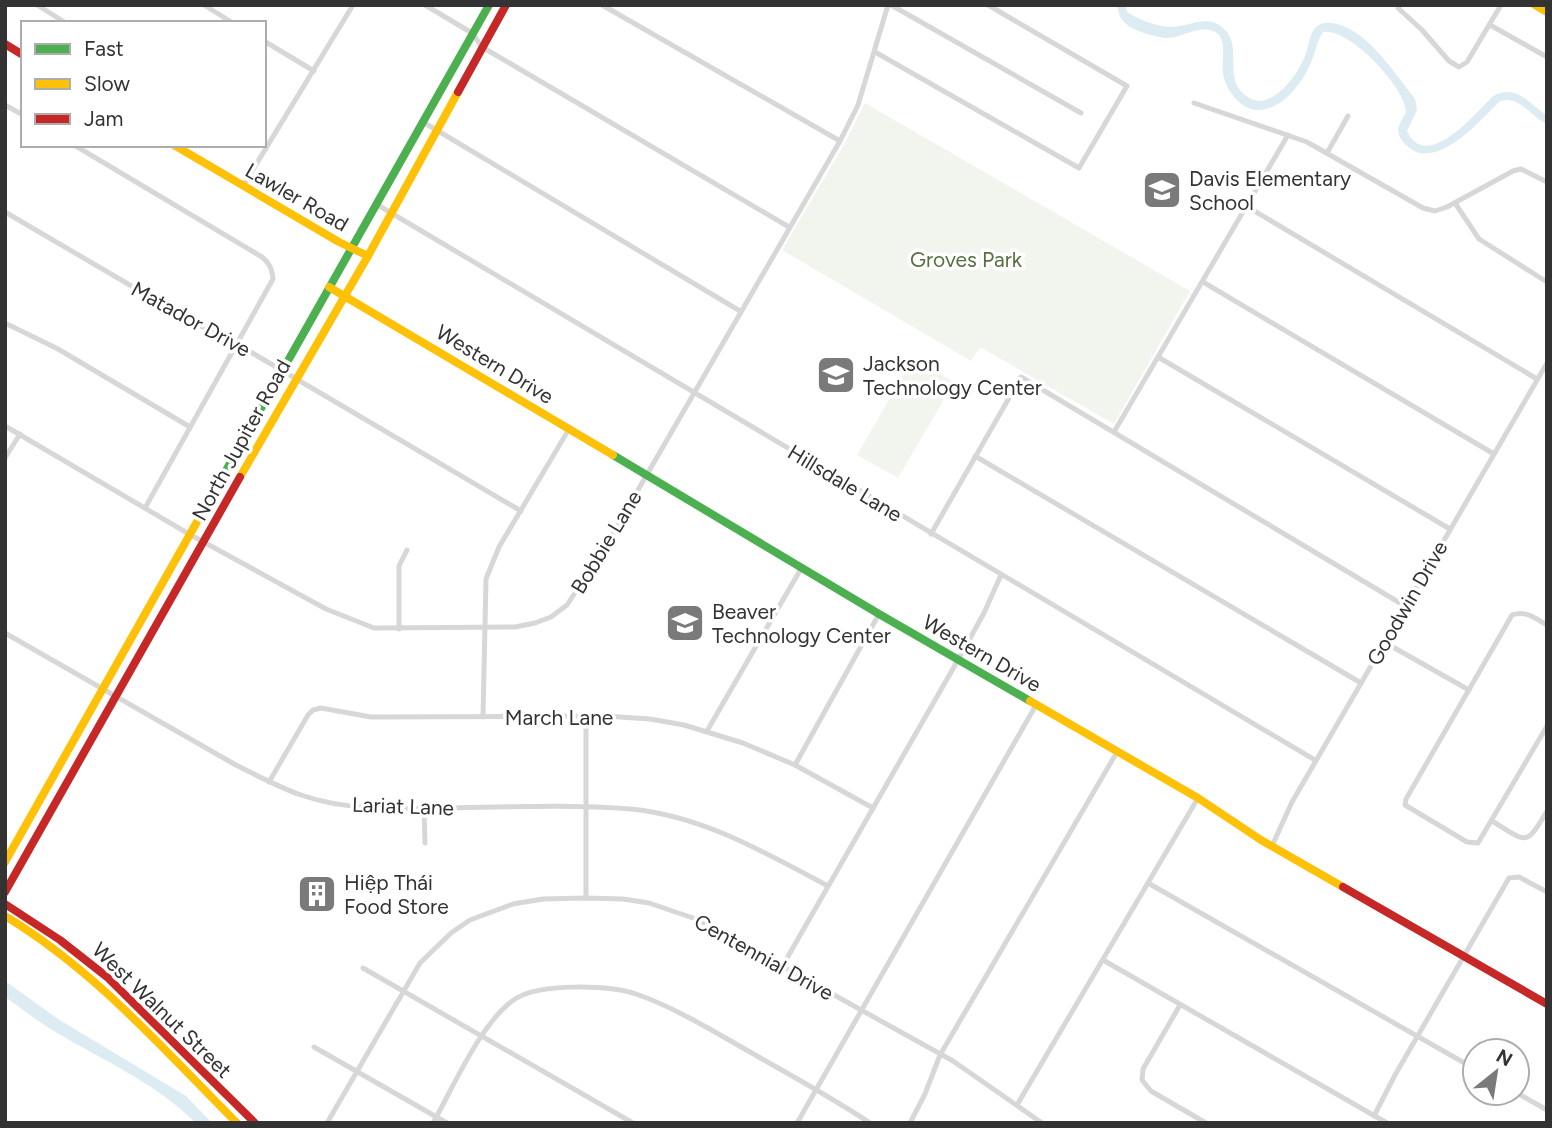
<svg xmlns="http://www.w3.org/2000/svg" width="1552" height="1128" font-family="Figtree,sans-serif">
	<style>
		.green { fill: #f1f5ed }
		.water { fill: #ddebf3 }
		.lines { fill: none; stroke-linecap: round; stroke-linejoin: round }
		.street { stroke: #d7d7d7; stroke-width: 5 }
		.fast { stroke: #4caf50; stroke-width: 8 }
		.slow { stroke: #ffc107; stroke-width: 8 }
		.jam { stroke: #c62828; stroke-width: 8 }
		.labels { text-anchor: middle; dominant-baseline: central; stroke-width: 7; stroke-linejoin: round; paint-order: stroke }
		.poi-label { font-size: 21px; fill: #333; stroke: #fff; text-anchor: start }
		.street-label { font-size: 21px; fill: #333; stroke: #fff }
		.park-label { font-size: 21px; fill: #56703f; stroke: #fff }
	</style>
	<rect width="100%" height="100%" fill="#fff"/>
	<g class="green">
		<path d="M865 103 1190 291 1114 424 980 347 971 361 782 250 845 143Z"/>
		<path d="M913 358 954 382 898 478 857 455Z"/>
	</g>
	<g class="water">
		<path d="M1117 5H1126L1127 12C1139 20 1158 27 1172 27 1190 26 1207 14 1223 28 1244 45 1222 77 1245 95 1248 98 1255 101 1260 101 1281 99 1300 71 1306 53 1309 45 1309 35 1315 28 1327 15 1353 29 1363 38 1382 53 1400 80 1415 99L1417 110 1407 131C1426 173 1475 114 1493 96 1516 83 1530 104 1547 116V124C1531 117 1518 93 1499 102 1480 121 1434 174 1406 145 1393 132 1399 125 1406 112 1406 88 1349 27 1323 32 1316 42 1315 56 1309 67 1300 86 1281 110 1258 110 1249 110 1241 105 1235 98 1229 91 1225 84 1223 74 1221 61 1229 37 1213 31 1198 25 1182 38 1166 38 1155 37 1129 30 1122 20 1119 16 1118 10 1117 5Z"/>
		<path d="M5 981 58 1019 186 1096 212 1123H196C156 1083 102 1060 54 1031 37 1021 21 1008 5 997Z"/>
	</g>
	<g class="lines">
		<g class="street">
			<path d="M37 5 66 23"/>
			<path d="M204 5 233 23"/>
			<path d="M425 5 472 33 482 47 789 227"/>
			<path d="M602 5 840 141"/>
			<path d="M891 5 1081 113"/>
			<path d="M1400 5 1398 8 1422 30 1449 61 1459 67 1467 62 1501 5"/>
			<path d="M1490 25 1547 57"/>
			<path d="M264 41 314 71"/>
			<path d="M875 52 1079 168 1127 86 988 5"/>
			<path d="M1194 103 1307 142 1423 208 1435 211 1447 207 1513 171 1521 169 1547 182"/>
			<path d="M5 105 23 115"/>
			<path d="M423 122 740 311"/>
			<path d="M74 145 262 257C270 264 272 269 273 279L145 508"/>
			<path d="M1327 153 1348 116"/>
			<path d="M243 186 353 5"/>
			<path d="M1455 203 1479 239 1547 282"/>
			<path d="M376 204 1315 760"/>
			<path d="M1246 206 1537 379"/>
			<path d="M5 212 193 322 237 344 521 511"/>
			<path d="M1203 282 1494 454"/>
			<path d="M5 323 58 349 190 427"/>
			<path d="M1158 357 1450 529"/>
			<path d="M5 426 189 534 326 609 374 628 515 627 535 623 551 617 567 605 605 547 840 141 858 105 888 5"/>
			<path d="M1114 432 1288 135"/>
			<path d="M975 456 1361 683"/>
			<path d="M5 458 20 434"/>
			<path d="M931 534 1021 377 1405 606"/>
			<path d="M1547 625C1535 618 1526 610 1512 615L1406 799 1405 805 1467 842 1478 843 1547 726"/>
			<path d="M399 629V566L407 550"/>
			<path d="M5 633 234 764C256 775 278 787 301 795 347 811 397 809 444 808 506 807 569 804 631 809 703 816 766 853 828 886"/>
			<path d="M1384 642 1469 690"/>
			<path d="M483 717 486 579 499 547 569 429"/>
			<path d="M707 731 802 567"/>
			<path d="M795 765 879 614"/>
			<path d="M269 782 308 715 313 710 321 708 371 717 605 716 650 719 684 725 743 743 795 765 873 808"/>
			<path d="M424 809 425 843"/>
			<path d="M1492 821C1527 842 1525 848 1547 811"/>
			<path d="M1272 846 1292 802 1547 363"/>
			<path d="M1148 883 1475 1069"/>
			<path d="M586 898V716"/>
			<path d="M1103 960 1387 1123"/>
			<path d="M783 965 958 660 984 613 1001 575"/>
			<path d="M363 968 633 1123"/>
			<path d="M1180 1005 1143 1069 1142 1080 1151 1091 1206 1123"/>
			<path d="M314 1047 447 1123"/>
			<path d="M1517 1093 1547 1110"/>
			<path d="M1017 1105 1198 798"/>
			<path d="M1374 1116 1395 1075 1509 878 1519 877 1547 892"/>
			<path d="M327 1123 420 963 451 933 470 920 513 904 543 899 586 898 623 899 649 903 699 920 953 1061 1042 1123"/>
			<path d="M433 1123C454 1086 481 1022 515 999 539 983 609 985 636 994 676 1008 713 1031 750 1052 790 1075 831 1097 870 1123"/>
			<path d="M797 1123 1036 705"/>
			<path d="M910 1123 925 1094 940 1055 1117 752"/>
		</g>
		<g class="fast">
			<path d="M613 455 879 614 1030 701"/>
			<path d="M211 497 489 5"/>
		</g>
		<g class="slow">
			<path d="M1535 5 1547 12"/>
			<path d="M174 145 339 242 368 256"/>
			<path d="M329 287 613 455"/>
			<path d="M240 477 368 256 458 92"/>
			<path d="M1030 701 1198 798 1261 840 1343 887"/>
			<path d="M5 862 211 497"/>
			<path d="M5 916C95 970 164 1050 237 1123"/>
		</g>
		<g class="jam">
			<path d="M5 44 23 55"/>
			<path d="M458 92 506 5"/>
			<path d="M1343 887 1547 1004"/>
			<path d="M5 892 240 477"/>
			<path d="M5 904 60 940 107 977 255 1123"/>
		</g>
	</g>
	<defs>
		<g id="school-square" transform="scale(2.0125)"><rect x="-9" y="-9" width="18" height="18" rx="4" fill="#7a7a7a" stroke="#fff"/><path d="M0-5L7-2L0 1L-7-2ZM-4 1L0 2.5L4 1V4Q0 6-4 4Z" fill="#fff"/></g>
		<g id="building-square" transform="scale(2.0125)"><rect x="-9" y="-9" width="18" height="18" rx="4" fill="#7a7a7a" stroke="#fff"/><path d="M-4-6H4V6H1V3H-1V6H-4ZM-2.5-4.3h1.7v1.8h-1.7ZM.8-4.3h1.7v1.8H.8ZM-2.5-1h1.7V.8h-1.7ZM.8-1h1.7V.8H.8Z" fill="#fff"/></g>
	</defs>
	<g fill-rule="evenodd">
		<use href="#school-square" x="1162" y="190"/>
		<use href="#school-square" x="836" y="375"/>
		<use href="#school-square" x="685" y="623"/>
		<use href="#building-square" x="317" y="894"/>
	</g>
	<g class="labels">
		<g class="poi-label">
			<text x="1189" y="178">Davis Elementary<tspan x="1189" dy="24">School</tspan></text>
			<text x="863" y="363">Jackson<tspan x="863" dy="24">Technology Center</tspan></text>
			<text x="712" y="611">Beaver<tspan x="712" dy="24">Technology Center</tspan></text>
			<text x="344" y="882">Hiệp Thái<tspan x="344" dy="24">Food Store</tspan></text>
		</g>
		<g class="street-label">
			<text transform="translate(297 197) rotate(30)">Lawler Road</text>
			<text transform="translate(191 319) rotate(29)">Matador Drive</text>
			<text transform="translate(495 364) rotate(31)">Western Drive</text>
			<text transform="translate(241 440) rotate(-61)">North Jupiter Road</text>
			<text transform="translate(845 483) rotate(31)">Hillsdale Lane</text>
			<text transform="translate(606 542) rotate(-59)">Bobbie Lane</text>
			<text transform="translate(1407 603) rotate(-60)">Goodwin Drive</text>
			<text transform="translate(982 653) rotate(30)">Western Drive</text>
			<text x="559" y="717">March Lane</text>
			<text transform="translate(403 806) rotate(2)">Lariat Lane</text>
			<text transform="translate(764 957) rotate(29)">Centennial Drive</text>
			<text transform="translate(162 1010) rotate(44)">West Walnut Street</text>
		</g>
		<g class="park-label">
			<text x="966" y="259">Groves Park</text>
		</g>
	</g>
	<rect width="1552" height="1128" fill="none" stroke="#333333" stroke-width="14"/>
	<rect x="21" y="21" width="245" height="126" fill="#ffffff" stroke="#adadad" stroke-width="2"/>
	<rect x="35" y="44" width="35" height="10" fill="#4caf50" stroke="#adadad" stroke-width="2"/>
	<text x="84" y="56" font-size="21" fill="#333333">Fast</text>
	<rect x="35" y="79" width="35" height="10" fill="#ffc107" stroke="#adadad" stroke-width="2"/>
	<text x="84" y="91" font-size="21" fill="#333333">Slow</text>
	<rect x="35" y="114" width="35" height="10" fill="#c62828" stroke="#adadad" stroke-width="2"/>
	<text x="84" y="126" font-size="21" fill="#333333">Jam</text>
	<g transform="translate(1496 1072) rotate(30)"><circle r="33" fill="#ffffff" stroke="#adadad" stroke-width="2"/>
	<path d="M0-5L12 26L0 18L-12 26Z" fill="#7a7a7a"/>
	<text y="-10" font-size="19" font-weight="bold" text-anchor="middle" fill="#333333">N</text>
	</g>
</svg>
